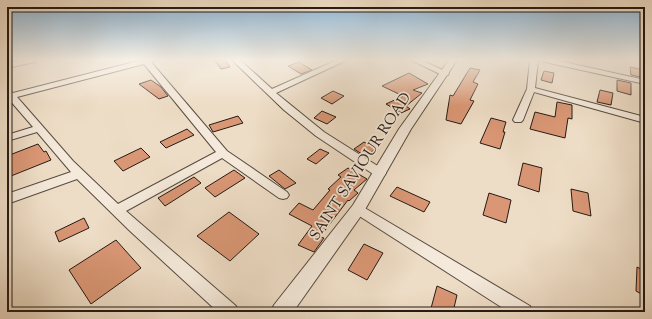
<svg xmlns="http://www.w3.org/2000/svg" width="652" height="319" font-family="'Sorts Mill Goudy',serif">
	<style>
		.building { fill: #da9775; stroke: #251a15 }
		.lines { fill: none; stroke-linecap: round; stroke-linejoin: round }
		.minor-casing { stroke: #574b41; stroke-width: 2 }
		.tertiary-casing { stroke: #574b41; stroke-width: 2 }
		.minor { fill: #f4e9da; fill-rule: evenodd }
		.tertiary { fill: #f4e9da; fill-rule: evenodd }
		.labels { text-anchor: middle; dominant-baseline: central; stroke-width: 3.5; stroke-linejoin: round; paint-order: stroke }
		.street-label { font-size: 15px; fill: #251a15; stroke: #f4e9da }
	</style>
	<rect width="100%" height="100%" fill="#eeddc6"/>
	<filter id="stains"><feTurbulence type="fractalNoise" baseFrequency=".005" numOctaves="4"/><feColorMatrix values="0 0 0 0 .2 0 0 0 0 .09 0 0 0 0 .02 0 0 0 .5 -.17"/></filter>
	<radialGradient id="worn" r=".72"><stop offset=".6" stop-color="#630" stop-opacity="0"/><stop offset="1" stop-color="#630" stop-opacity=".3"/></radialGradient>
	<g class="building">
		<path d="M214 60H225L230 67 221 69Z"/>
		<path d="M299 62 312 70 301 74 288 66Z"/>
		<path d="M630 67 644 70 645 78 631 75Z"/>
		<path d="M470 68 480 70 473 82 478 84 470 100 474 101 461 124 446 120 450 95 453 96Z"/>
		<path d="M544 71 554 73 552 83 541 80Z"/>
		<path d="M409 73 428 84 413 90 422 93 406 106 410 109 401 113 386 104 403 96 382 86Z"/>
		<path d="M151 80 161 87 168 96 159 99 139 84Z"/>
		<path d="M617 80 631 83V95L617 91Z"/>
		<path d="M600 90 613 93 611 105 597 102Z"/>
		<path d="M333 91 344 96 332 104 321 98Z"/>
		<path d="M557 102 572 105V119L568 118 565 138 530 129 535 112 555 117Z"/>
		<path d="M322 111 336 117 327 124 314 118Z"/>
		<path d="M238 116 243 123 213 132 209 125Z"/>
		<path d="M491 118 506 122 503 132H505L500 149 480 143Z"/>
		<path d="M187 129 194 135 166 148 160 142Z"/>
		<path d="M364 142 376 149 365 156 354 149Z"/>
		<path d="M38 144 44 152 46 151 51 160 11 176 7 168V156Z"/>
		<path d="M141 148 150 157 123 171 114 161Z"/>
		<path d="M320 149 329 153 316 164 307 159Z"/>
		<path d="M523 163 542 168 539 192 518 185Z"/>
		<path d="M348 168 367 179 354 190 358 193 349 201 348 200 320 237 324 238 314 252 298 245 312 226 289 214 299 203 313 210 330 190 328 189 341 177 338 175Z"/>
		<path d="M234 170 245 178 215 197 205 188Z"/>
		<path d="M279 170 296 183 285 189 269 176Z"/>
		<path d="M194 177 201 183 165 206 158 198Z"/>
		<path d="M397 187 430 202 424 212 390 196Z"/>
		<path d="M571 189 588 193 591 216 573 211Z"/>
		<path d="M489 193 511 200 506 223 483 215Z"/>
		<path d="M229 212 259 234 230 261 197 236Z"/>
		<path d="M84 218 89 228 59 242 55 232Z"/>
		<path d="M116 240 141 268 91 304 69 270Z"/>
		<path d="M364 244 383 253 367 280 348 270Z"/>
		<path d="M637 267 645 271V296L636 291Z"/>
		<path d="M437 286 457 295 453 312H430Z"/>
	</g>
	<g class="lines">
		<g class="minor-casing">
			<g id="minor">
				<path d="M23 60H36L35 62 7 68V64Z"/>
				<path d="M142 60H155L151 62 227 151 287 192 289 195 287 198 283 199 279 198 222 158 126 211 236 306 238 312H218L130 231 77 179 7 204V194L71 172 37 132 7 141V135L33 127 7 97V89L13 93ZM144 64 216 152 118 204 73 161 17 97Z"/>
				<path d="M232 60H240L272 89 337 60H347L276 93 324 132 384 170 386 173 384 176H376L316 136 284 110Z"/>
				<path d="M411 60H421L449 73 448 75H442Z"/>
				<path d="M530 60H538L535 88 645 117V123L534 92 523 120 521 122H515L513 120 527 89Z"/>
				<path d="M541 60H555L645 80V84L545 62Z"/>
				<path d="M358 204 530 306 532 312H509L353 212 352 209 353 206Z"/>
			</g>
		</g>
		<g class="tertiary-casing">
			<path id="tertiary" d="M449 60H457L411 129 363 213 293 312H271L274 305 353 205 399 129Z"/>
		</g>
		<use href="#minor" class="minor"/>
		<use href="#tertiary" class="tertiary"/>
	</g>
	<linearGradient id="sky" x2="0" y2="1"><stop stop-color="#8bb6d8"/><stop offset="0.57" stop-color="#f7f0e5"/><stop offset="1" stop-color="#f7f0e5" stop-opacity="0"/></linearGradient>
	<rect width="652" height="105" fill="url(#sky)"/>
	<g class="labels">
		<g class="street-label">
			<text transform="translate(361 167) rotate(-57)">SAINT SAVIOUR ROAD</text>
		</g>
	</g>
	<rect width="652" height="319" fill="none" stroke="#eeddc6" stroke-width="24"/>
	<rect x="8" y="8" width="636" height="303" fill="none" stroke="#251a15" stroke-width="2"/>
	<rect x="12" y="12" width="628" height="295" fill="none" stroke="#251a15"/>
	<rect width="100%" height="100%" filter="url(#stains)"/>
	<rect width="100%" height="100%" fill="url(#worn)"/>
</svg>
